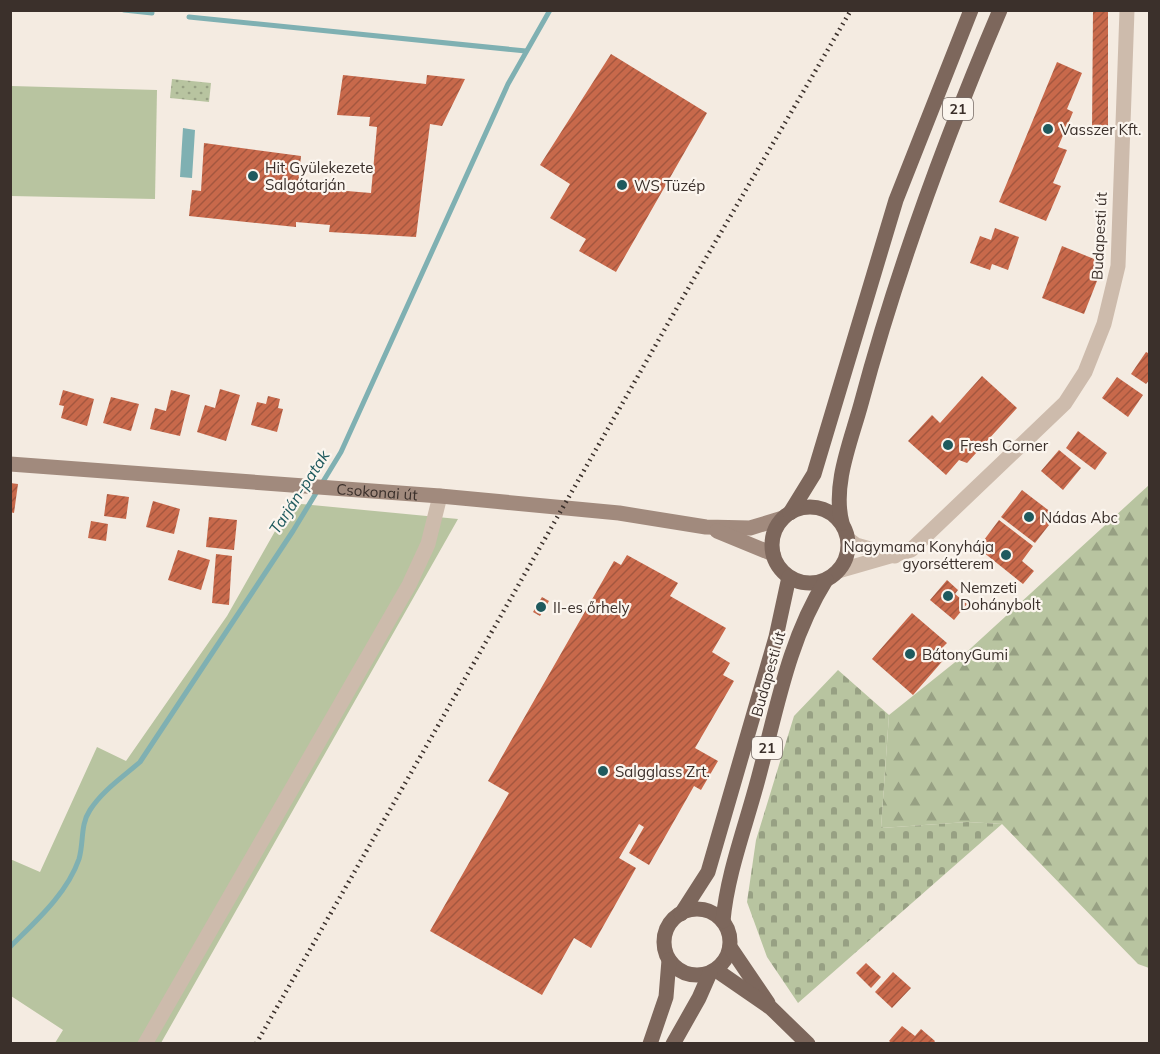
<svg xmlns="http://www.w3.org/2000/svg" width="1160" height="1054" font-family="Mulish,sans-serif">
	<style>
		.grass { fill: #b8c4a0 }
		.forest { fill: url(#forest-firs) }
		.cemetery { fill: url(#cemetery-stones) }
		.park { fill: url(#park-dots) }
		.water { fill: #7fb0b2 }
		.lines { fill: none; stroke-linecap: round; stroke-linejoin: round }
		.stream { stroke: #7fb0b2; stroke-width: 5 }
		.building { fill: url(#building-hatch) }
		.minor { stroke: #cdbbac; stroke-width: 15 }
		.tertiary { stroke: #cdbbac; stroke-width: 15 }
		.secondary { stroke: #a18a7d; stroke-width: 15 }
		.primary { stroke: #7d675c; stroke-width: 15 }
		.rail { stroke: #3b302b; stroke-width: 4.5; stroke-dasharray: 1.5 4.5; stroke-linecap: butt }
		.poi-dot { fill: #1f5a5e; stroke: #fbf5ee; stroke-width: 2 }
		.labels { text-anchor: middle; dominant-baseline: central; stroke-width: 4.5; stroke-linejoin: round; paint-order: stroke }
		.shield { fill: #fbf5ee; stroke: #756b66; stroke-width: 1.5 }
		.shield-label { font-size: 14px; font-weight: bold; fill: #3b302b }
		.poi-label { font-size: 15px; fill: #3b302b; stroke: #fbf5ee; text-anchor: start }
		.street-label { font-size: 15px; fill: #3b302b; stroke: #fbf5ee }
		.water-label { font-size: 16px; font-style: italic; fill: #1f5a5e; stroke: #fbf5ee }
	</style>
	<defs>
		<pattern id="forest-firs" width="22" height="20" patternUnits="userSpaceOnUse" patternTransform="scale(1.5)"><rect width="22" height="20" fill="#b8c4a0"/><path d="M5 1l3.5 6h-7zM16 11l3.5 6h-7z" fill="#97a083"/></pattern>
		<pattern id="cemetery-stones" width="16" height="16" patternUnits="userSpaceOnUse" patternTransform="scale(1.5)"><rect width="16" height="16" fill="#b8c4a0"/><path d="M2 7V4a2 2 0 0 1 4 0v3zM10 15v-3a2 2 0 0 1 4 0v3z" fill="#97a083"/></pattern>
		<pattern id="park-dots" width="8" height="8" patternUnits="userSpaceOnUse" patternTransform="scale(1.5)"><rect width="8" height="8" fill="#b8c4a0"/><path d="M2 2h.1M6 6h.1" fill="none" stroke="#97a083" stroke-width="1.8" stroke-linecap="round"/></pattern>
		<pattern id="building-hatch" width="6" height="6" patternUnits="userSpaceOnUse" patternTransform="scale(1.5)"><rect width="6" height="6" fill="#c8694b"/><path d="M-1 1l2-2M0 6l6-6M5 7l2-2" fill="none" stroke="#a4573f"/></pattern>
	</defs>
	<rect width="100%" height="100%" fill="#f4ebe1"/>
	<g class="grass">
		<path d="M11 86 157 90 155 199 11 196Z"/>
		<path d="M291 503 458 519 161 1043H55L63 1030 11 996 10 859 40 872 97 747 126 761 227 616Z"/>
	</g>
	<path class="forest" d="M1149 485V968L1138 964 1002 824 967 822 881 828 889 715 959 659Z"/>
	<path class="cemetery" d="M838 670 889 715 881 828 967 822 1002 824 798 1003 767 957 747 902 756 840 794 716Z"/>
	<path class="park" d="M172 79 211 83 209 102 170 98Z"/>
	<path class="water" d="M183 128 195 130 192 178 180 177Z"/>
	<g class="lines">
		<g class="stream">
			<path d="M124 10 152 13"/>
			<path d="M189 17 526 51"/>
			<path d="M10 947C35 922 67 894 79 859 84 842 80 825 90 810 103 790 123 777 140 762L293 531 341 452 508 84 550 10"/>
		</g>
	</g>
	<g class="building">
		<path d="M1093 10H1108V133L1092 132Z"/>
		<path d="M611 54 707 113 616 272 579 251 586 239 550 218 570 184 540 165Z"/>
		<path d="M1057 62 1082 73 1067 109 1073 112 1058 147 1067 150 1053 183 1061 186 1046 221 999 202Z"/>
		<path d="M343 75 426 84 427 75 465 79 442 126 430 124 416 237 329 232 330 225 296 222V227L189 216 192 190 201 191 204 143 301 156 298 187 371 193 377 127 369 126 370 117 337 115Z"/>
		<path d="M995 228 1019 237 1008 270 992 264 990 270 970 263 980 236 991 240Z"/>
		<path d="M1062 246 1104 263 1084 314 1042 298Z"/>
		<path d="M1146 352 1150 354V379L1146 384 1131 374Z"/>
		<path d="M982 376 1017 408 967 463 959 460 946 475 908 441 932 415 940 423Z"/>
		<path d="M1117 377 1143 395 1128 417 1102 398Z"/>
		<path d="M220 389 240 395 226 441 197 432 205 405 215 408Z"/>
		<path d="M63 390 94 399 87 426 61 418 64 406 59 405Z"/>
		<path d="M171 390 190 395 180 436 150 429 155 408 166 411Z"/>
		<path d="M268 396 280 399 278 408 283 409 277 432 251 425 257 402 266 404Z"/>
		<path d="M111 397 139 404 131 431 103 423Z"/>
		<path d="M1078 431 1107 453 1095 470 1066 448Z"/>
		<path d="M1059 450 1081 468 1063 490 1041 471Z"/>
		<path d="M10 483 18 484 14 513 10 512Z"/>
		<path d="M1022 490 1056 516 1035 543 1001 517Z"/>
		<path d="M107 494 129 497 126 519 104 516Z"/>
		<path d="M153 501 180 509 174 534 146 527Z"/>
		<path d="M209 517 237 520 234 550 206 547Z"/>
		<path d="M999 520 1033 546 1022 561 1034 571 1023 584 978 548Z"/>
		<path d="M91 521 108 524 106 541 88 538Z"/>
		<path d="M178 550 210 560 201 590 168 580Z"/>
		<path d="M216 554 232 556 229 605 212 603Z"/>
		<path d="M627 555 678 583 670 596 726 628 712 652 730 663 723 675 734 681 695 748 718 761 701 790 694 786 649 865 629 853 644 827 639 824 619 858 636 868 591 948 574 938 542 995 430 931 509 793 488 781 614 561 621 565Z"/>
		<path d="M947 580 958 590 955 594 967 604 954 620 930 600Z"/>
		<path d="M542 597 549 601 540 616 533 612Z"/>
		<path d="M912 613 947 643 939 651 946 657 913 695 872 659Z"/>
		<path d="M866 963 881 977 871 988 856 973Z"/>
		<path d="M893 972 911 988 892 1008 875 992Z"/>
		<path d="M902 1026 915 1036 921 1029 935 1041 933 1044H893L889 1041Z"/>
	</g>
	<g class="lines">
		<g class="minor">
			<path d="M848 539 856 545 895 556"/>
			<path d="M838 571 911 550 1065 403 1085 372 1104 324 1118 266 1127 10"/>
		</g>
		<path class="tertiary" d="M145 1044 409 585 428 544 440 496"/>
		<g class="secondary">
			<path id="s1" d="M10 464 440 496 619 513 706 527 750 528 783 518"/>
			<path d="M717 531 773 554"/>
		</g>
		<g class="primary">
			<circle cx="810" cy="545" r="38"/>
			<path d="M790 513 814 474 896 200 971 10"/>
			<path d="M842 523C832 485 851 441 861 404 897 269 945 139 1000 10"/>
			<circle cx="697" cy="942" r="33"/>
			<path d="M681 914 708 872 776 637 789 577"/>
			<path d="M723 921C727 875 745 828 757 783 776 714 787 642 826 580"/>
			<path d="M730 947 768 1003"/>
			<path d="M716 970 771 1008 808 1044"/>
			<path d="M650 1044 666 997 669 960"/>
			<path d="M673 1044 699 998 710 973"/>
		</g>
		<path class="rail" d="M256 1044 682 299 851 10"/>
	</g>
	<g class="poi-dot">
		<circle cx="1048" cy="129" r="6"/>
		<circle cx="253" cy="176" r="6"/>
		<circle cx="622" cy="185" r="6"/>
		<circle cx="948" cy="445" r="6"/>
		<circle cx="1029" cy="517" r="6"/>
		<circle cx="1006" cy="555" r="6"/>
		<circle cx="948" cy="596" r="6"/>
		<circle cx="541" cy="607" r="6"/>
		<circle cx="910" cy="654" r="6"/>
		<circle cx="603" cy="771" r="6"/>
	</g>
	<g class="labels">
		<g class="shield">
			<rect x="943" y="98" width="30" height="22" rx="4.5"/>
			<rect x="752" y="737" width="30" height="22" rx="4.5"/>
		</g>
		<g class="shield-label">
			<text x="958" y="109">21</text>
			<text x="767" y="748">21</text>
		</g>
		<g class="poi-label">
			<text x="1060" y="129">Vasszer Kft.</text>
			<text x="265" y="167">Hit Gyülekezete<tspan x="265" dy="17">Salgótarján</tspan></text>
			<text x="634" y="185">WS Tüzép</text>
			<text x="960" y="445">Fresh Corner</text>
			<text x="1041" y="517">Nádas Abc</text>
			<text x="994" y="546" text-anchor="end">Nagymama Konyhája<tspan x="994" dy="17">gyorsétterem</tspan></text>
			<text x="960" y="587">Nemzeti<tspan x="960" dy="17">Dohánybolt</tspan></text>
			<text x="553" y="607">II-es őrhely</text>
			<text x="922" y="654">BátonyGumi</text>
			<text x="615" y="771">Salgglass Zrt.</text>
		</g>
		<g class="street-label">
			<text transform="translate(1099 236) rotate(-87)">Budapesti út</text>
			<text stroke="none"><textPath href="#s1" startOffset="368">Csokonai út</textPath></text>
			<text transform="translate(768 674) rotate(-74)">Budapesti út</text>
		</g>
		<g class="water-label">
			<text transform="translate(299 492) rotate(-57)">Tarján-patak</text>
		</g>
	</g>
	<rect width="1160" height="1054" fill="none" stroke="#3b302b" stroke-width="24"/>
</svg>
